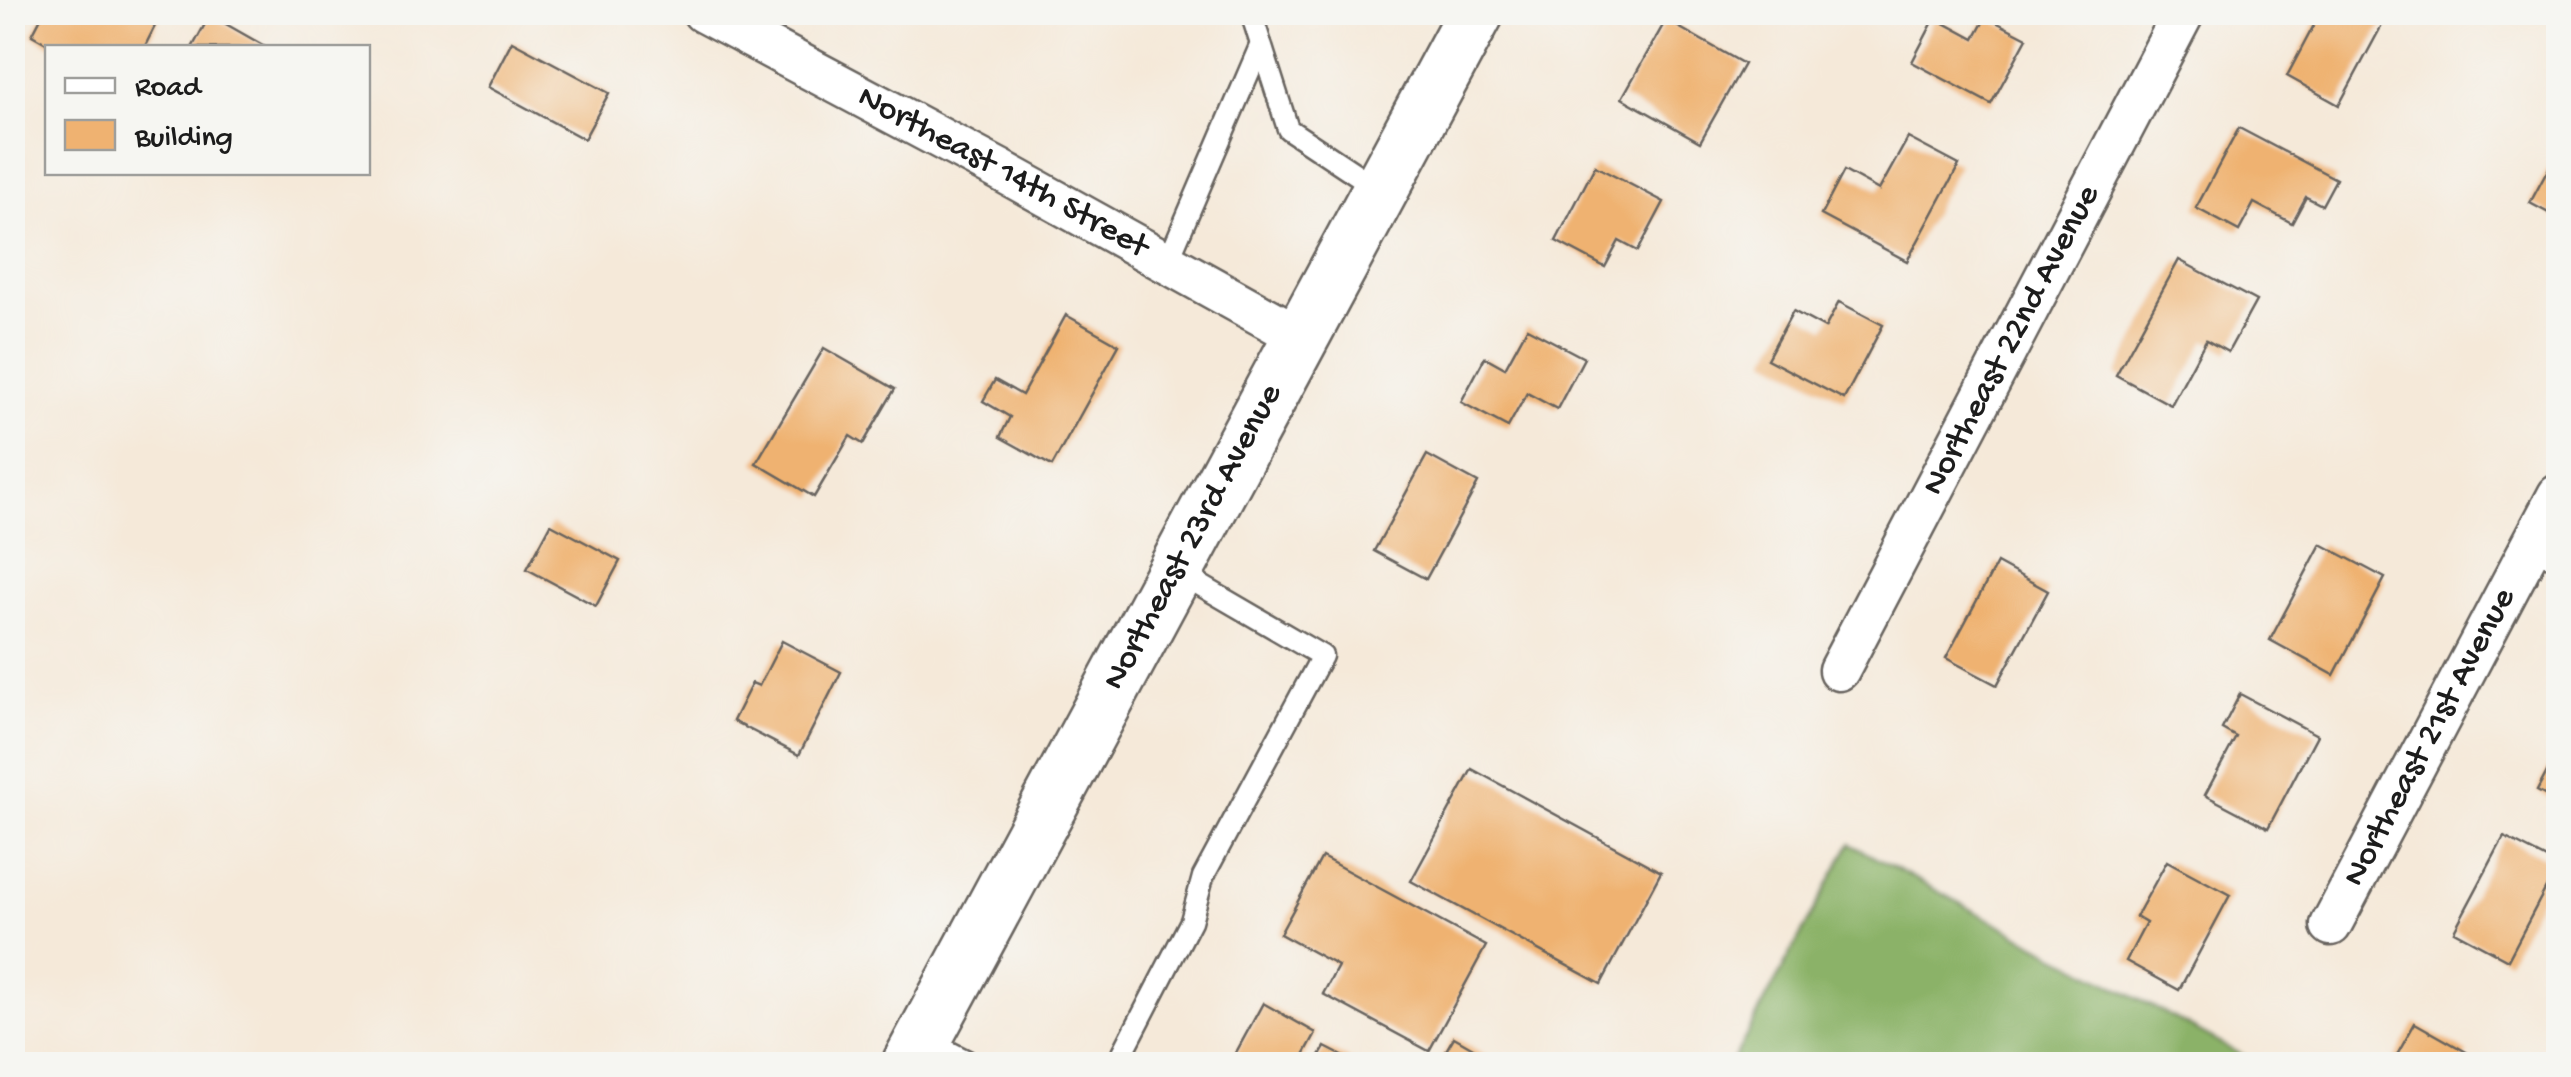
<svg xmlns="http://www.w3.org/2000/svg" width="2571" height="1077" font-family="'Gochi Hand',sans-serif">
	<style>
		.forest { fill: #8bb268; stroke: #546742; stroke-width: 2.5 }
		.building { fill: #efb271 }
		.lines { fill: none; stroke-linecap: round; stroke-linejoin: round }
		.lane-casing { stroke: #68645e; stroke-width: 25 }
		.street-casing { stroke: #68645e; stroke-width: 45 }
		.secondary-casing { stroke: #68645e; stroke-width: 60 }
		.lane { stroke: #fff; stroke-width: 20 }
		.street { stroke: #fff; stroke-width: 40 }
		.secondary { stroke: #fff; stroke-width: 55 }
		.labels { text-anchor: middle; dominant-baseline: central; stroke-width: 9; stroke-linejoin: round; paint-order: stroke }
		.street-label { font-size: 35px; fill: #1c1c1c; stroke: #f6f6f2 }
	</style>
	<rect width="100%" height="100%" fill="#f6f6f2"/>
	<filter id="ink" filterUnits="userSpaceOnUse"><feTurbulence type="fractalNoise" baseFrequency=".01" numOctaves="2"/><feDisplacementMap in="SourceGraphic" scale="20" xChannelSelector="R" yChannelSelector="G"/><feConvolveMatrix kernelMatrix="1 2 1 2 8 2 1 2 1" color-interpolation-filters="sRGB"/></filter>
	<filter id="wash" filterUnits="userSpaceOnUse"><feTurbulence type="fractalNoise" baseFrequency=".0048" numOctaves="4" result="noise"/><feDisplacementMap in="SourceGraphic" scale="40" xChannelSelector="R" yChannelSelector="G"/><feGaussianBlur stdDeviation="2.25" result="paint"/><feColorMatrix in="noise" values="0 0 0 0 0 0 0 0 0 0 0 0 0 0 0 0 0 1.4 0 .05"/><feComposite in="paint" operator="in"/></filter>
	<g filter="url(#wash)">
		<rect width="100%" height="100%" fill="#f5e9d9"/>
		<path class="forest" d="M1850 844 2259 1064H2260H1731Z"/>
		<g id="blocks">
			<g class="building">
				<path d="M44 12H162L144 48H55L32 35Z"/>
				<path d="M2321 12H2389L2339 105 2287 76Z"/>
				<path d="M210 15 268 48H192Z"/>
				<path d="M1986 17 2027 38 1991 104 1912 62 1935 18 1974 39Z"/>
				<path d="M1666 20 1744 64 1700 142 1622 98Z"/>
				<path d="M512 41 609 93 584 139 488 87Z"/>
				<path d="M2239 128 2336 179 2322 205 2306 197 2292 223 2254 203 2239 231 2196 208Z"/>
				<path d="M1908 138 1959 165 1907 261 1821 215 1844 171 1879 190Z"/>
				<path d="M2558 151V218L2530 203Z"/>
				<path d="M1595 166 1664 202 1638 251 1619 241 1605 267 1556 241Z"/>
				<path d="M2179 260 2256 301 2228 352 2206 340 2171 405 2116 375Z"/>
				<path d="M1839 302 1883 325 1844 399 1767 359 1793 311 1825 328Z"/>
				<path d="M1066 315 1119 345 1052 466 1000 437 1010 417 983 401 995 380 1022 395Z"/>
				<path d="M1527 328 1584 358 1557 409 1527 393 1508 427 1461 402 1485 357 1505 368Z"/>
				<path d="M824 348 895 389 863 444 850 436 814 497 756 463Z"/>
				<path d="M1427 455 1478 483 1426 579 1374 551Z"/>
				<path d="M551 524 620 561 596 606 527 569Z"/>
				<path d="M2321 544 2385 578 2334 675 2270 640Z"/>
				<path d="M1997 563 2048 591 1997 685 1946 658Z"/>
				<path d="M782 641 841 672 799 755 733 721 752 683 759 686Z"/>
				<path d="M2240 694 2317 735 2268 828 2205 795 2236 737 2222 729Z"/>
				<path d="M2558 751V802L2537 791Z"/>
				<path d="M1472 769 1661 872 1601 984 1411 881Z"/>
				<path d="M2504 837 2558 865 2508 960 2454 931Z"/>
				<path d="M1322 857 1486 946 1429 1051 1323 994 1338 966 1280 934Z"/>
				<path d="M2167 861 2230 895 2179 990 2126 961 2146 923 2136 917Z"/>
				<path d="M1263 1003 1316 1033 1299 1064H1244L1233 1058Z"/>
				<path d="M2415 1023 2468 1053 2462 1064H2392Z"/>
				<path d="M1454 1037 1501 1064H1438Z"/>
				<path d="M1325 1047 1358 1064H1315Z"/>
			</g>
		</g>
	</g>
	<g filter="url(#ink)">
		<use href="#blocks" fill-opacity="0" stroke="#68645e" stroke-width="2.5"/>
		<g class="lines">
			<g class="lane-casing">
				<g id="lane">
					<path d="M1256 12 1253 19 1288 129 1380 190"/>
					<path d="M1167 263 1261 44"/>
					<path d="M2531 546 2558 561"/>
					<path d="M926 1040 973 1064"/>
					<path d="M1117 1064 1191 921 1203 877 1322 656 1176 571"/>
				</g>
			</g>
			<g class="street-casing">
				<g id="street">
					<path id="s1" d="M703 12 1000 170 1301 337"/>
					<path id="s2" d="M1839 670 2184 12"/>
					<path id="s3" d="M2331 925 2558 495"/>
				</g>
			</g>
			<g class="secondary-casing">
				<g id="secondary">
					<path id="s4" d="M910 1064 1476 12"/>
				</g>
			</g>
			<use href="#lane" class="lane"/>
			<use href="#street" class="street"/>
			<use href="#secondary" class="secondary"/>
		</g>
	</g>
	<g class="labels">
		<g class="street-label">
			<text stroke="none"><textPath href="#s1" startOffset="340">Northeast 14th Street</textPath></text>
			<text stroke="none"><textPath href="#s2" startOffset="372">Northeast 22nd Avenue</textPath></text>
			<text stroke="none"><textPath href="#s4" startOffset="598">Northeast 23rd Avenue</textPath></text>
			<text stroke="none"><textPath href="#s3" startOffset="212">Northeast 21st Avenue</textPath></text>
		</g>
	</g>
	<rect width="2571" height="1077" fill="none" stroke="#f6f6f2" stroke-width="50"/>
	<rect x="45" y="45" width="325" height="130" fill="#f6f6f2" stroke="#9f9f9c" stroke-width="2.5"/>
	<rect x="65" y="78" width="50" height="15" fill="#ffffff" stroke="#9f9f9c" stroke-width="2.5"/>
	<text x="135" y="95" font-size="30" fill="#1c1c1c">Road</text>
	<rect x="65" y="120" width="50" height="30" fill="#efb271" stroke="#9f9f9c" stroke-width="2.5"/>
	<text x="135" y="145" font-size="30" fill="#1c1c1c">Building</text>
</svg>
